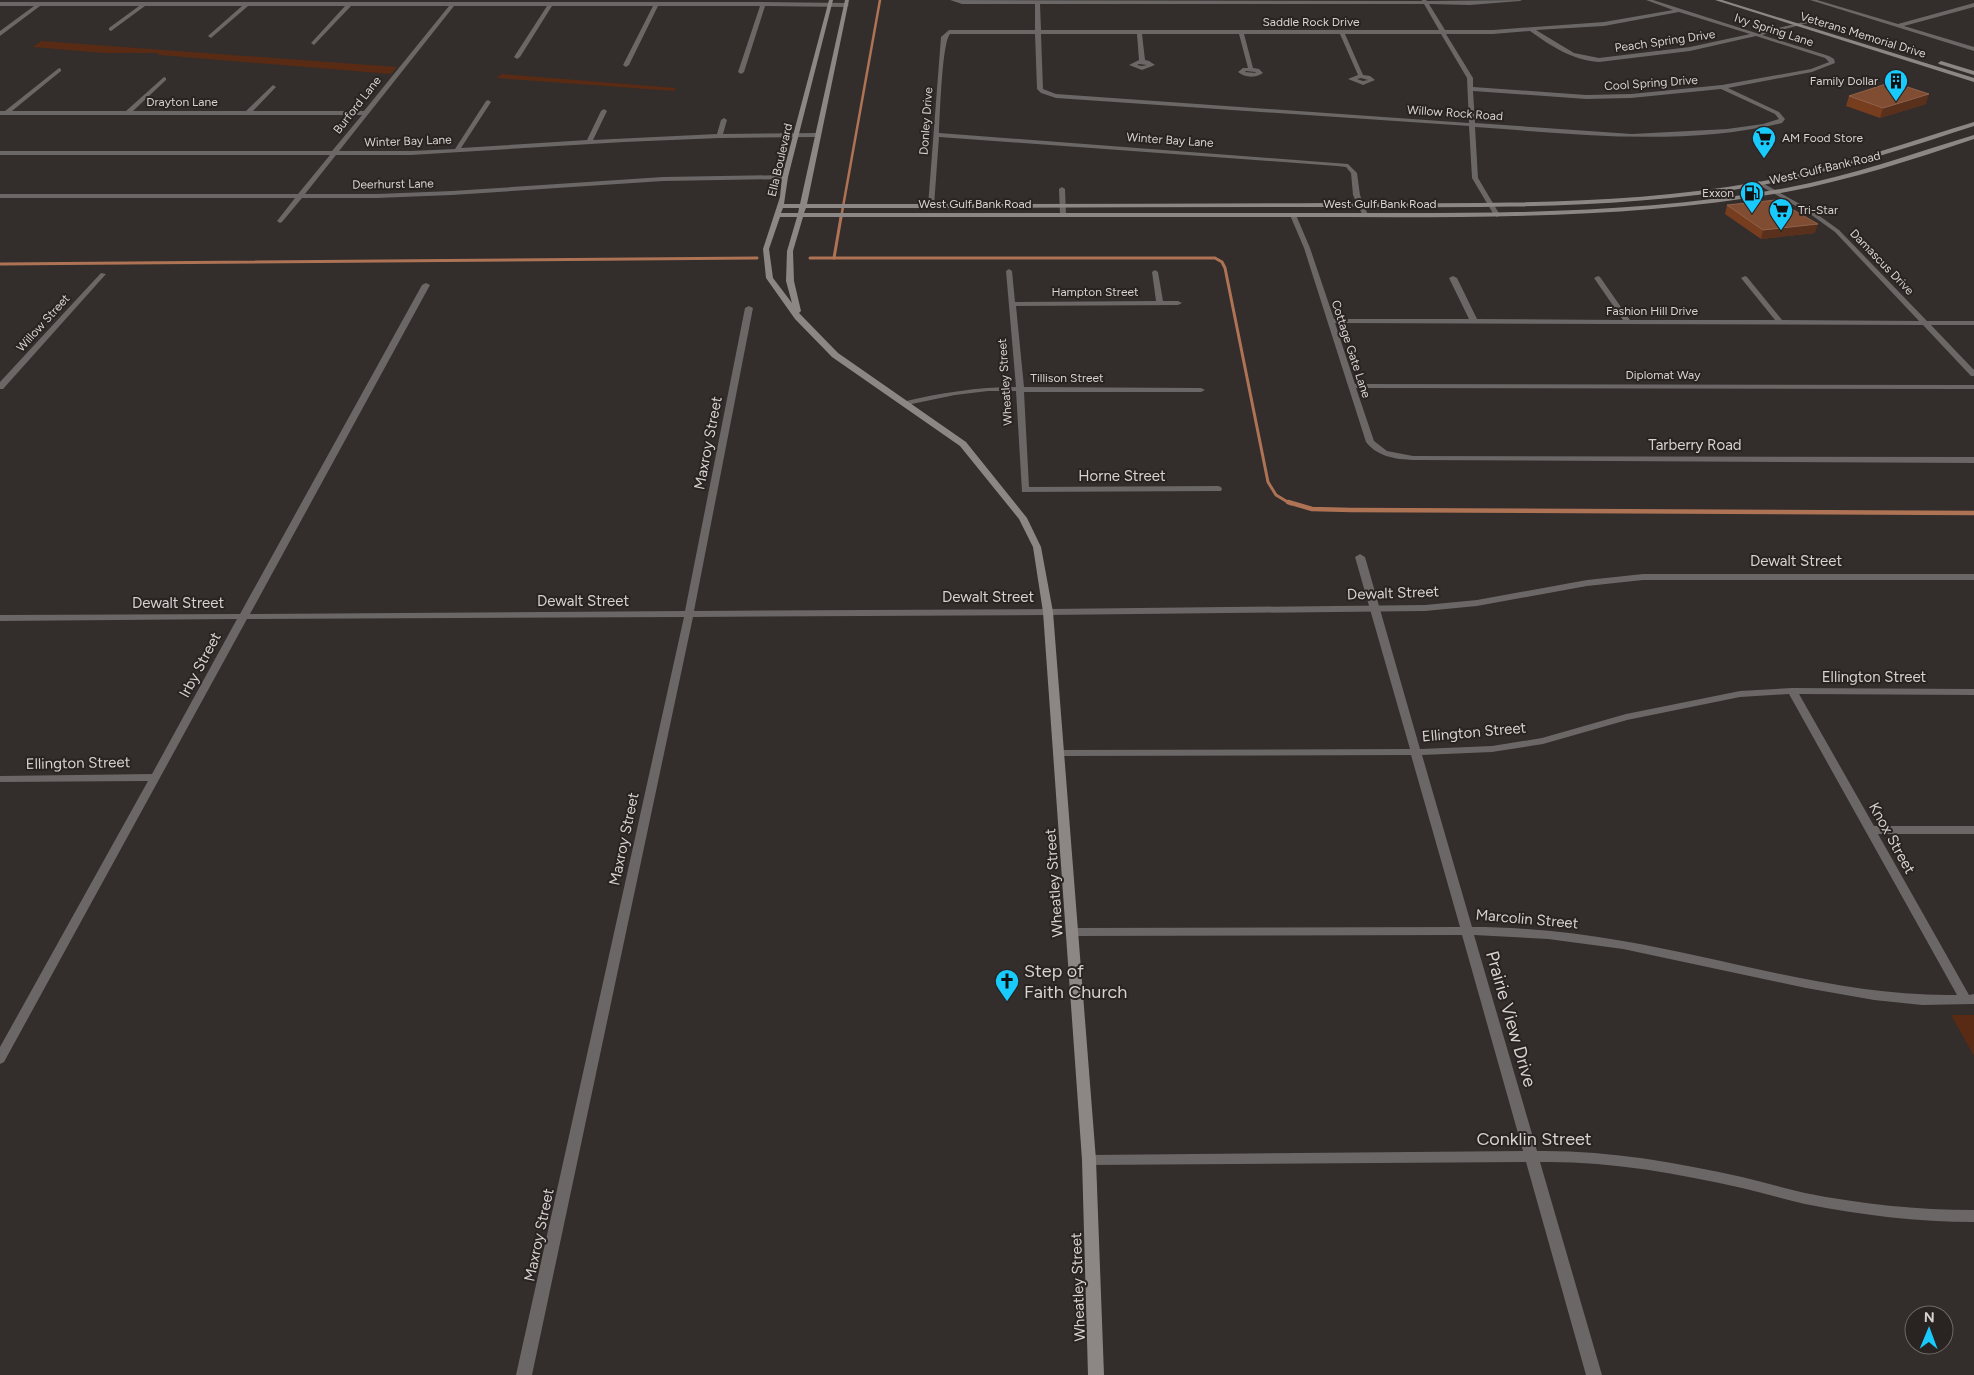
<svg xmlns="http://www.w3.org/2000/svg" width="1974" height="1375" font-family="Figtree,sans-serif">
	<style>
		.green { fill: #592b15 }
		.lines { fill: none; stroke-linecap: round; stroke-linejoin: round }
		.stream-far2 { stroke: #ae7355; stroke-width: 2.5 }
		.stream-far1 { stroke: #ae7355; stroke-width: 3 }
		.stream { stroke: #ae7355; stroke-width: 4.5 }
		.minor { fill: #6a6766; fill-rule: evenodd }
		.tertiary { fill: #6a6766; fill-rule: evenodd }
		.secondary { fill: #8c8785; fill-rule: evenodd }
		.wall { fill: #773d1f }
		.shaded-wall { fill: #58301c }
		.building { fill: #814d32; stroke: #8f624b }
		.labels { text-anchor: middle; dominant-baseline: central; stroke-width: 4; stroke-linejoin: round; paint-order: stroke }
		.far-street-label { font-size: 12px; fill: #d6d2d1; stroke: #292321 }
		.far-poi-label { font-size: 12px; fill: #d6d2d1; stroke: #292321; text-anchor: end }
		.street-label { font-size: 15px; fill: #d6d2d1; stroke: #292321 }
		.near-poi-label { font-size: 18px; fill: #d6d2d1; stroke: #292321; text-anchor: start }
		.near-street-label { font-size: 18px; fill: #d6d2d1; stroke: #292321 }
	</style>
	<rect width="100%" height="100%" fill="#332d2b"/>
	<g class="green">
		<path d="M41 41 397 67 391 74 159 55 157 53H104L33 47Z"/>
		<path d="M502 74 676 88 674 91 496 78Z"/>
		<path d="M1951 1015H1974V1056Z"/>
	</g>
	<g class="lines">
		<path class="stream-far2" d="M841 218 880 0"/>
		<g class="stream-far1">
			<path d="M841 217 834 258H1215L1222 262 1225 268 1268 482 1276 495 1291 504"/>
			<path d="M810 258H834"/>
			<path d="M0 264 757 258"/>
		</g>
		<path class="stream" d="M1288 502 1312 509 1351 510 1974 513"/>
		<g class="minor">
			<path d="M950 0 1422 1V0H1426L1427 1 1522 0 1520 1 1470 5 1429 4 1445 30H1493L1604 22 1673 10 1646 0H1653L1756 33 1808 21V23L1762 35 1829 56 1834 59 1835 63 1812 72 1728 88 1779 112 1785 119 1782 123C1681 147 1577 134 1475 127L1478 178 1500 215 1497 217 1494 215 1472 178 1469 126 1056 98 1041 93 1037 89 1035 34H950C942 42 940 116 939 133L1348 164 1357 173 1360 195 1368 215 1363 216 1353 195 1351 173 1346 167 1337 166 939 137 934 206 931 208 928 206 941 37 949 30H1035V4H962ZM1040 4H1424L1439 30H1041ZM1679 12 1750 34 1690 47 1599 58 1574 53 1536 30 1604 26ZM1530 31C1551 46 1572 60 1599 62L1690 51 1756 36 1825 58 1829 62 1811 69 1722 85 1631 94 1586 95 1473 87V78L1446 34H1493ZM1041 34H1137L1139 60 1129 65 1142 70 1155 65 1149 61 1145 60 1142 34H1239L1248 68H1243L1238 72C1245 78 1256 78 1263 73L1259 69 1253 68 1244 34H1340L1358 75 1348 79 1363 85 1375 80 1370 76 1363 75 1345 34H1441L1467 78 1469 123 1056 94 1043 89ZM1139 64 1147 65 1142 66 1137 65ZM1246 71 1255 72 1256 73 1245 72ZM1361 78 1368 80 1363 81 1357 79ZM1721 89 1775 114 1779 119 1763 124 1727 129 1632 134 1475 123 1473 91 1586 99 1631 98Z"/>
			<path d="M1810 0H1817L1898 24 1974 3V7L1904 26 1974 47V51Z"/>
			<path d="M0 2H763L846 3 849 5 846 7 765 6 744 72 741 74 738 72 760 6H658L629 65 626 67 623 65 653 6H552L520 57 517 59 514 57 547 6H454L339 151H411L455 149 486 101 488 100 491 102 461 148 587 140 601 111 604 109 607 111 593 140 717 134 721 120 724 118 727 120 723 134 817 133 820 135 817 137 720 138 624 142 411 155H336L305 194H377L452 191 663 177 785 175 788 177 785 179 663 181 452 195 377 198H302L282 222 280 223 277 221 295 198H0V194H298L330 155H0V151H332L362 115H0V111H5L59 68 61 69V71L12 111H126L164 77 166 78V80L133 111H246L273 85 276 87 275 88 253 111H364L449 6H351L314 45 311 43 312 42 345 6H248L211 38 208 36 209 35 242 6H145L111 31 109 30V28L139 6H40L0 36V31L34 6H0Z"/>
			<path d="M1759 181 1814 212 1839 230 1927 321H1974V325H1931L1974 370V376H1971L1923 325 1335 323 1355 384 1974 385V389L1356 388 1374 441 1387 451 1413 456 1974 457V463L1413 460C1395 459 1378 457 1366 442L1304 248 1290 215 1291 214 1296 215 1310 248 1334 319H1469L1449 278 1453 276 1457 278 1477 319 1623 320 1594 278 1598 276 1600 277 1630 320H1775L1741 278 1745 276 1747 277 1782 320 1919 321 1835 232 1810 214 1757 184 1756 183Z"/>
			<path d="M1062 187 1065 189 1066 215 1063 217 1060 215 1059 189Z"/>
			<path d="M1009 269 1012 271 1015 302 1156 301 1152 272 1155 270 1158 272 1163 301H1178L1182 303 1178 305 1016 306 1024 387 1201 388 1205 390 1201 392H1024L1029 487 1218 486 1221 487 1222 489 1221 491 1022 492 1016 391H988L955 395 902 406V402C940 393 977 387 1016 387L1006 271Z"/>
			<path d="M101 273 106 274 3 389H0V382Z"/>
			<path d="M426 283 430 285 250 614 685 611 745 308 749 306 753 308 694 611 1048 609 1053 612 1048 615 693 617 532 1375H516L684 617 247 619 4 1062 0 1064V1047L148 781 0 782V776L152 774 237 619 0 621V615L240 614 422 285Z"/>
			<path d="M1360 554 1365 557 1420 749 1492 746 1542 738 1626 714 1740 691 1792 688 1974 689V695L1799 694 1874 826H1974V834H1878L1969 995 1974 994V1004L1922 1005 1874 1000 1806 988 1623 949 1548 939 1474 935 1537 1151C1606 1150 1675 1162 1742 1177 1763 1182 1784 1188 1805 1193 1861 1204 1917 1210 1974 1210V1222C1917 1222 1861 1215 1805 1204 1784 1199 1763 1193 1742 1188 1676 1173 1608 1161 1540 1162L1602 1375H1586L1526 1162 1089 1165 1084 1164 1082 1160 1084 1156 1089 1155 1523 1151 1462 935 1073 936 1069 935 1067 932 1069 929 1073 928 1460 927 1411 755 1060 756 1055 753 1060 750 1410 749 1355 557ZM1789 694 1957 995C1843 997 1734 960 1623 941 1573 932 1522 927 1472 927L1422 755 1492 752 1543 744 1627 720 1740 697Z"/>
		</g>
		<path class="tertiary" d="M1643 574H1974V580H1643L1587 586 1477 606 1425 611 1048 615 1043 612 1048 609 1425 605 1477 600 1587 580Z"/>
		<g class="secondary">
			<path d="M829 0H833L788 177 784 204H800L845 0H849L807 204C980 204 1154 204 1327 203 1471 203 1616 207 1758 182 1832 169 1902 144 1974 122V126C1903 149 1831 173 1757 186 1615 211 1470 207 1326 207 1153 207 979 208 806 208L804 213C976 213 1148 213 1320 213 1475 213 1632 216 1786 188 1851 176 1911 154 1974 135V139C1912 160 1850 180 1786 192 1622 221 1455 217 1289 217 1127 217 965 217 803 217L793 251 794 281 801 311 799 313 801 315 838 353 966 442 1027 518 1041 547 1053 612 1096 1160 1104 1375H1088L1082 1160 1043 612 1033 547 1019 519 960 446 832 357 795 319 766 278 763 249 780 197 782 177ZM783 208H799L798 213H781ZM780 217H797L787 251 786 281 792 303 773 278 769 249Z"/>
			<path d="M1715 0H1722L1974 78V82Z"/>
			<path d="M1941 61 1974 71V75L1939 64 1938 63Z"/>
		</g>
	</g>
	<g class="wall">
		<path d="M1849 96 1926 104 1880 118 1846 106Z"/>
		<path d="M1727 205 1815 233 1761 239 1725 214Z"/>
	</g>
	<g class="shaded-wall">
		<path d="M1929 94 1926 104 1880 118 1883 108Z"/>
		<path d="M1818 224 1815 233 1761 239 1763 230Z"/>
	</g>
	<g class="building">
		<path d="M1892 82 1929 94 1883 108 1849 96Z"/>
		<path d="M1776 200 1818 224 1763 230 1727 205Z"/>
	</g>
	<defs>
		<g id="building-pin" transform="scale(1.25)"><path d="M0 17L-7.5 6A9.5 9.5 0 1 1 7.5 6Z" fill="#19cafc" stroke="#292321"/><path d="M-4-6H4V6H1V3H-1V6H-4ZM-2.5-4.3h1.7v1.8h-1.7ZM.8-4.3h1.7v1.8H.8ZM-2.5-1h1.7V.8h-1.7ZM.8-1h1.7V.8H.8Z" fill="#111"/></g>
		<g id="supermarket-pin" transform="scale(1.25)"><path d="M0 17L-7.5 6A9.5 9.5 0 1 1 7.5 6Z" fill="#19cafc" stroke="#292321"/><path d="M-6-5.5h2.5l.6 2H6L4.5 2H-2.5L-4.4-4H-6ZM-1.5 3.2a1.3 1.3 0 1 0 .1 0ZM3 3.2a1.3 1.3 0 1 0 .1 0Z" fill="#111"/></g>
		<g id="fuel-pin" transform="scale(1.25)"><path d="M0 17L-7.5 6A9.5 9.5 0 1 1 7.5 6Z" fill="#19cafc" stroke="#292321"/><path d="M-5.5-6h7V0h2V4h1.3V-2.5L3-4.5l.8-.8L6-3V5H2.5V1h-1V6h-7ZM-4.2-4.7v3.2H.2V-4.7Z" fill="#111"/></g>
		<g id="church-pin" transform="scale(1.25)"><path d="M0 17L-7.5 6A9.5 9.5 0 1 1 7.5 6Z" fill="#19cafc" stroke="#292321"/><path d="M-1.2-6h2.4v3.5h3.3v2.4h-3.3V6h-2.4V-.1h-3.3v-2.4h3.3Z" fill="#111"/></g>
	</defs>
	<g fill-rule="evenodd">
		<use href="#building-pin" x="1896" y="81"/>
		<use href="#supermarket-pin" x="1764" y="138"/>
		<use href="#fuel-pin" x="1752" y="193"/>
		<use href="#supermarket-pin" x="1781" y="210"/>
		<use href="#church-pin" x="1007" y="981"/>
	</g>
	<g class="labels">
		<g class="far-street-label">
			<text x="1311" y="22">Saddle Rock Drive</text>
			<text transform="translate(1774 30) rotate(18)">Ivy Spring Lane</text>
			<text transform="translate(1863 35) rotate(17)">Veterans Memorial Drive</text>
			<text transform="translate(1665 41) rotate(-8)">Peach Spring Drive</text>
			<text transform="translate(1651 83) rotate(-4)">Cool Spring Drive</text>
			<text x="182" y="102">Drayton Lane</text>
			<text transform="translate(357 105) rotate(-52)">Burford Lane</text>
			<text transform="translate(1455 113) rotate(4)">Willow Rock Road</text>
			<text transform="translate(926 121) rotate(-86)">Donley Drive</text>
			<text transform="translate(1170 140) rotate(4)">Winter Bay Lane</text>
			<text transform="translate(408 141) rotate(-2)">Winter Bay Lane</text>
			<text transform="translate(780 160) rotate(-77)">Ella Boulevard</text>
			<text transform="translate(1825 168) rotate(-13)">West Gulf Bank Road</text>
			<text transform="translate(393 184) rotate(-1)">Deerhurst Lane</text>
			<text x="975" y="204">West Gulf Bank Road</text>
			<text x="1380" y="204">West Gulf Bank Road</text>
			<text transform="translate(1882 262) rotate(46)">Damascus Drive</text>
			<text x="1095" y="292">Hampton Street</text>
			<text x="1652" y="311">Fashion Hill Drive</text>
			<text transform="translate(43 323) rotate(-48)">Willow Street</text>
			<text transform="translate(1351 349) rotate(72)">Cottage Gate Lane</text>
			<text x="1663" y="375">Diplomat Way</text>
			<text x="1067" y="378">Tillison Street</text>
			<text transform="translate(1005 382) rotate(-94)">Wheatley Street</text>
		</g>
		<g class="far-poi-label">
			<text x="1878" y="81">Family Dollar</text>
			<text x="1782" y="138" text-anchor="start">AM Food Store</text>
			<text x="1734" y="193">Exxon</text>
			<text x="1798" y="210" text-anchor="start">Tri-Star</text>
		</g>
		<g class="street-label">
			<text transform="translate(708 443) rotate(-79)">Maxroy Street</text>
			<text x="1695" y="445">Tarberry Road</text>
			<text x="1122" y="476">Horne Street</text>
			<text x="1796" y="561">Dewalt Street</text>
			<text transform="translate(1393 593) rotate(-2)">Dewalt Street</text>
			<text x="988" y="597">Dewalt Street</text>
			<text x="583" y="601">Dewalt Street</text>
			<text x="178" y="603">Dewalt Street</text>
			<text transform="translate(200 665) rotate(-62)">Irby Street</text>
			<text x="1874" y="677">Ellington Street</text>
			<text transform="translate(1474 732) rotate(-5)">Ellington Street</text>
			<text transform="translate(78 763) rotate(-1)">Ellington Street</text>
			<text transform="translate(1892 838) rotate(61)">Knox Street</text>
			<text transform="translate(624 839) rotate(-78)">Maxroy Street</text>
			<text transform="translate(1054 883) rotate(-94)">Wheatley Street</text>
			<text transform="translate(1527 919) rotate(5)">Marcolin Street</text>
			<text transform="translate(539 1235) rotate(-78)">Maxroy Street</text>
			<text transform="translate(1078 1287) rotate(-92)">Wheatley Street</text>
		</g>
		<g class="near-poi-label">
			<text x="1024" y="971">Step of<tspan x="1024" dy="21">Faith Church</tspan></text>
		</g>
		<g class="near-street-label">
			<text transform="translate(1511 1019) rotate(74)">Prairie View Drive</text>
			<text x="1534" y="1139">Conklin Street</text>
		</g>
	</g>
	<g transform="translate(1929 1330) rotate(1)"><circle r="24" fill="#292321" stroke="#6e6967"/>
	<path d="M0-4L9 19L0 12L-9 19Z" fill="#19cafc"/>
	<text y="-8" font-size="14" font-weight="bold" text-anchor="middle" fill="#d6d2d1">N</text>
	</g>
</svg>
